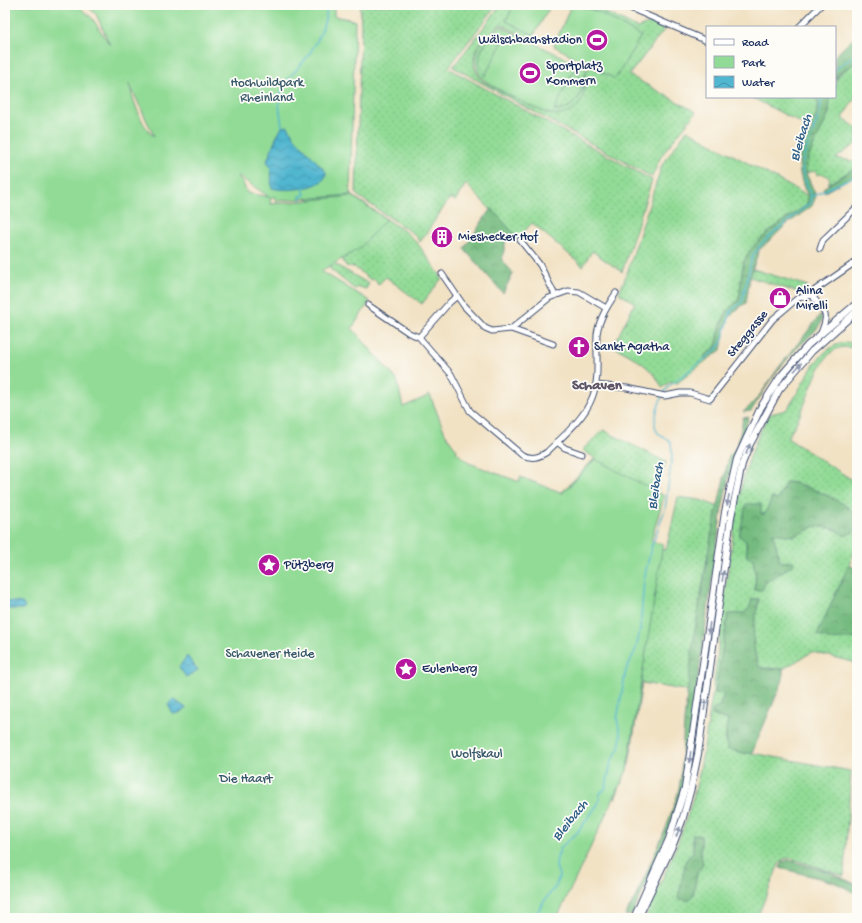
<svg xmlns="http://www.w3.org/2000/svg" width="862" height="923" font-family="'Gochi Hand',sans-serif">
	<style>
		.grass { fill: url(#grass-dots); stroke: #56857a; fill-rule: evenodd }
		.forest { fill: url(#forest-crowns); stroke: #48756e }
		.green { fill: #92db96; stroke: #56857a; fill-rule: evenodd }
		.water { fill: url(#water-waves); stroke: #367297 }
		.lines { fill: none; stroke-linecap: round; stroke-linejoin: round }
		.stream { stroke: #51b6d0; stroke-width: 1.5 }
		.minor-casing { stroke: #3b4a6d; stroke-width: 7 }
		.major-casing { stroke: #3b4a6d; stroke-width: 8 }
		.minor { stroke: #fff; stroke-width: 5 }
		.major { stroke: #fff; stroke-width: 6 }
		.oneway { fill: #8d97ae }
		.labels { text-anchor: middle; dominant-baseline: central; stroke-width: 3.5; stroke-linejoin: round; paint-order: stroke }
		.poi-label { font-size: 13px; fill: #1b2f5e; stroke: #fdfcf7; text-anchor: start }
		.park-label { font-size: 13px; fill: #395a6c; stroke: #fdfcf7 }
		.street-label { font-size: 13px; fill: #1b2f5e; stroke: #fdfcf7 }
		.water-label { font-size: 14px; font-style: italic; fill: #2e5e86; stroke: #fdfcf7 }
		.quarter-label { font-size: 15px; font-weight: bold; fill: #5d5467; stroke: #fdfcf7 }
	</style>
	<defs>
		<pattern id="grass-dots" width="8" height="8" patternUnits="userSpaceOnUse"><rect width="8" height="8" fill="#92db96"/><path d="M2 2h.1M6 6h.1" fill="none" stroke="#7dbc84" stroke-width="1.8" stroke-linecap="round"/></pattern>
		<pattern id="forest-crowns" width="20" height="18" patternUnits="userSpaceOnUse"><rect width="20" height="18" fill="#75bb7f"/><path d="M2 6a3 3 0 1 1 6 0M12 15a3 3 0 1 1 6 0" fill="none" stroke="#5f986b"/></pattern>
		<pattern id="water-waves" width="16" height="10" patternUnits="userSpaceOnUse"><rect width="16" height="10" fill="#51b6d0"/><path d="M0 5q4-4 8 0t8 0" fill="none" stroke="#4294ac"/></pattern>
	</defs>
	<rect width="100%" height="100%" fill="#fdfcf7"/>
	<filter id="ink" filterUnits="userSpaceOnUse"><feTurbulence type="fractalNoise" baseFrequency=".025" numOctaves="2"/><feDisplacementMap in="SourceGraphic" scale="8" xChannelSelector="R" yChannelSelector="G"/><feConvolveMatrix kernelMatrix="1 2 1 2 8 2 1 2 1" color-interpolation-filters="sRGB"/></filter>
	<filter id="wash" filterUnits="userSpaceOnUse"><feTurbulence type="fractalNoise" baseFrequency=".012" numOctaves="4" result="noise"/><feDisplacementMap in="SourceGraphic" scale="16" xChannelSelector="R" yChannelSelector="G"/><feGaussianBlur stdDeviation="0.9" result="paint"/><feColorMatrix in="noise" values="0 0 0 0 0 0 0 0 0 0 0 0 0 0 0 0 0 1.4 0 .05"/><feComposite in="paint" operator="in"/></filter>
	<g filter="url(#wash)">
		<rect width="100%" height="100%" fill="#f2e2c4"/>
		<g class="grass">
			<path d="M360 5H497L448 68 652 180 622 272 592 251 583 266 532 223 518 238 466 184 455 201 450 198 420 242 414 234 358 196 356 192 361 27Z"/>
			<path d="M501 5H514L506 21 534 35 532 40 500 24C493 34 480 37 476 50 474 55 473 66 476 71 477 74 481 79 483 81 488 85 543 113 550 114 573 118 589 98 583 76L591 66 615 79 641 36 596 11 581 5H590L637 28 651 23 664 30 629 75 696 112 661 156 652 177 453 67Z"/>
			<path d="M334 16 353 20 350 194 407 233 418 244 442 278 422 304 386 277 378 285 375 279 371 280 354 267 346 266 309 198Z"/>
			<path d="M506 35 485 77C471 59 484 33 506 35Z"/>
			<path d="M855 63 857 65V95L842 118 857 128V143L836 158 857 162V167L828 184 830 179C827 174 821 173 817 175L815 171 806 173 808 158 829 113 830 97H835C835 76 837 74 855 63Z"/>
			<path d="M575 69C591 87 576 111 553 111Z"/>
			<path d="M751 97H813L818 101 816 117 812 129Z"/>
			<path d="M687 130 808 196 807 205C790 217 755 239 746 257 741 266 741 288 739 300 721 313 721 326 716 347L704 356 707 360 676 384 671 381 662 388C654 367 631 356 613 346L635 303 619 293 626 276 662 165Z"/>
			<path d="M333 263 369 284 366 289 359 287 355 289 352 287 330 269Z"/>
			<path d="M753 269 808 286 800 293 750 277Z"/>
			<path d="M846 342 857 344V348C849 347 840 346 833 351 817 364 811 390 803 408 800 417 792 430 787 438L857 483V523C856 519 854 514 852 511 842 500 801 483 787 482L777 500 772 498 765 514H761L746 541 747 557 753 559 756 578 754 590 794 564 792 561 780 562 773 533 794 536 816 526 853 532 857 526V547L817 635 857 638V663L812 652 783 669 760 668C749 645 754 623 759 599H752C748 616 744 613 728 614L715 693 724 694 720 705 713 710 712 715 728 720 725 743 743 753H752L851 771 844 876 790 858 784 859 779 864 757 918H645C666 871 688 825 699 774 713 705 719 634 729 564 736 512 742 459 770 414L786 410C804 388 814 347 846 342ZM693 834 701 836V856L703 864 697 873 693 895 679 899 686 860 693 852Z"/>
			<path d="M603 430 666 462 657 488 656 512 579 517 561 493 595 458 582 450Z"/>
			<path d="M678 497 700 500 719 507C704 564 694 632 689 691L642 683 629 764 615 799 648 548 666 550Z"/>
		</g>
		<g class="forest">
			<path d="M857 35V61L839 73 835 80V56Z"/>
			<path d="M813 97H830L829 113 808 158 806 173 816 196 812 206 786 225 759 250 750 277 746 303C724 317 726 326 721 350L707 360 704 356 716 347C721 325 721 314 739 300 741 288 741 266 746 257 755 238 790 217 807 205L808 196C801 185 797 165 800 152 801 144 808 136 812 129L810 124 816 117 818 101Z"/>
			<path d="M857 167V174L825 192 823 188Z"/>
			<path d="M491 208 518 238 507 234 502 260 513 273 503 293 464 249Z"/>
			<path d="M820 315 822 318C821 329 805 340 797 348 779 367 765 389 751 411L743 412C759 400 768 382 780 366 793 349 807 333 820 315Z"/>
			<path d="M749 417 732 464 722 508 684 780C672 827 652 871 632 915L625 916 637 894 666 828 678 793 681 776 684 721 693 643 711 536 729 456C739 449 741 430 743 418Z"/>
			<path d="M786 482C801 483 842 500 852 511 855 515 857 522 857 526L853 532 845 536 835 529 816 526 794 536 773 533 780 562 793 561 794 564 766 582 762 590H754L756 578 753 559 747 557 746 541 739 536 746 504H761V514H765L772 497 777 500Z"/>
			<path d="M849 565 857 569V638L831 640 817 635Z"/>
			<path d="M752 599H759C754 623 749 645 760 668L783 669V680L752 753H743L727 749 726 729 728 720 712 715 713 710 720 705 724 694 715 693 728 614C744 613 748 616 752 599Z"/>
			<path d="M693 834 701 836V856L703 864 697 873 693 895 689 900 678 899 686 860 693 852Z"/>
			<path d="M789 860 829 872 857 885V894L834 882 780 868 782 862Z"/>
		</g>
		<g class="green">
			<path d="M5 5H77L92 18 110 45 96 14 85 5H334V16L355 21 350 195 276 201 275 197 270 198 271 204 352 196 386 219 359 249 321 271 370 301 352 328 397 380 403 407 430 395 445 433 457 450 456 452 469 463 517 481H520V477L563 493 595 459 664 496 651 541 663 544 627 770 557 918H5ZM129 83 154 136C142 129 132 97 129 83ZM237 175 269 197 247 193 243 183Z"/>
			<path d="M514 5H551L534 35 506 21Z"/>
			<path d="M576 5 596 11 641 36 615 79 554 46 570 8Z"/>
			<path d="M500 26 587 69C580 84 590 97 573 110 567 114 559 116 552 114 541 113 489 86 482 78 477 72 475 63 476 55 478 39 493 37 500 26ZM500 35H506L485 76C473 61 481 39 500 35ZM574 69C593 85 575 112 554 111Z"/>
		</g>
		<g class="water">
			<path d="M288 126 295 138 326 172C328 189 284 192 272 188 270 178 274 170 267 161L276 138 282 127Z"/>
			<path d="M5 601 22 603 25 607 23 609H5Z"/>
			<path d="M187 656 198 670 186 677 179 667Z"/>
			<path d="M173 699 186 708 179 713 173 714 168 705Z"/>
		</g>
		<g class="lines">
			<g class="stream">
				<path d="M852 5 857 11"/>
				<path d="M835 70 857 53"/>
				<path d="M282 127C281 115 277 104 281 93 284 84 291 75 298 68 314 50 326 29 327 5"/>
				<path d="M812 196 857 175"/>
				<path d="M301 199 300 196 305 195 303 188"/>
				<path d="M534 918 544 901 556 886 559 876 556 866 557 858 561 847 577 833 598 804 600 794 606 787 611 762 619 748 621 737 617 719 626 670 636 649 640 630 644 580 651 548 665 509 672 456 671 442C667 438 661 437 658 433 650 424 661 394 669 386L715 351 722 342 731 311 742 302 752 257 762 243 776 231 810 203 811 197 802 171 803 159 820 112 821 97"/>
			</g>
		</g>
	</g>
	<g filter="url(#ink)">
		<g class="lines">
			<g class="minor-casing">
				<g id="minor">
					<path d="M623 5 707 41"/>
					<path d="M799 27 821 5"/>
					<path d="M520 240 540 265 555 295"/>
					<path d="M820 249 823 240 857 207"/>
					<path d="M442 274 464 306 485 328 492 331 511 329 549 298 568 291 579 292 606 308"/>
					<path d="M368 305 409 333 419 337 451 374 470 411 522 455C532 459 538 458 547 452 562 437 584 419 592 398 600 379 596 355 597 334 599 319 608 305 616 293"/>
					<path d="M511 329 553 344"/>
					<path d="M821 333C829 312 826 316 814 298L815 290 857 261"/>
					<path d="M419 337 450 302 457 296"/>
					<path d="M596 385 627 388 665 396 680 393H690L710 399 773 319 798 298 813 295"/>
					<path d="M557 442 565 448 582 454"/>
				</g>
			</g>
			<g class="major-casing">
				<g id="major">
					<path d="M634 918 669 839 685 788 725 512 737 459 761 407 781 376 808 345 857 303"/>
					<path d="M638 918 674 842 682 821 691 788 698 754 731 517 742 464 750 444 779 390 812 351 857 311"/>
				</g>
			</g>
			<use href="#minor" class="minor"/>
			<use href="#major" class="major"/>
		</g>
		<defs><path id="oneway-solid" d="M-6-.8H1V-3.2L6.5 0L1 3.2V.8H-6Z"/></defs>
		<g class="oneway">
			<use href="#oneway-solid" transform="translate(798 367) rotate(-48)"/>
			<use href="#oneway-solid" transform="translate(748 449) rotate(-69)"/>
			<use href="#oneway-solid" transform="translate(728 500) rotate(101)"/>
			<use href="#oneway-solid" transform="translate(723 576) rotate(-82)"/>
			<use href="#oneway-solid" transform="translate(709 628) rotate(98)"/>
			<use href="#oneway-solid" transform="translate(705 705) rotate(-82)"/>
			<use href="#oneway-solid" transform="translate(690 757) rotate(98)"/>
			<use href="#oneway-solid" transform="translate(678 832) rotate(-69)"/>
		</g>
	</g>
	<defs>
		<g id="stadium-disc" transform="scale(1.15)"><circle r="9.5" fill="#b5179e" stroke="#fdfcf7"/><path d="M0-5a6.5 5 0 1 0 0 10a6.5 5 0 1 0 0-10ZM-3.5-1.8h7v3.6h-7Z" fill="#fff"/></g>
		<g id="building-disc" transform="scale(1.15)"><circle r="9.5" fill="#b5179e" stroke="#fdfcf7"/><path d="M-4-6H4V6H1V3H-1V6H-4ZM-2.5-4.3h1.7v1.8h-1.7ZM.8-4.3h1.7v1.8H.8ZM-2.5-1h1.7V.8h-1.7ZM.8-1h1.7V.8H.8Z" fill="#fff"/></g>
		<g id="shop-disc" transform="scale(1.15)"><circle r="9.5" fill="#b5179e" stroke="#fdfcf7"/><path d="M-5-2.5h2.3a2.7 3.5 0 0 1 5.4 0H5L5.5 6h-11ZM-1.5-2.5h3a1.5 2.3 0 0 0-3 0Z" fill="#fff"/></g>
		<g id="church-disc" transform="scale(1.15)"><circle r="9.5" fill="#b5179e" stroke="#fdfcf7"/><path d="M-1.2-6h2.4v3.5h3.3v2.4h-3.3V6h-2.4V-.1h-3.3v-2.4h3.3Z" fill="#fff"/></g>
		<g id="sight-disc" transform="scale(1.15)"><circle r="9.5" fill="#b5179e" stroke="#fdfcf7"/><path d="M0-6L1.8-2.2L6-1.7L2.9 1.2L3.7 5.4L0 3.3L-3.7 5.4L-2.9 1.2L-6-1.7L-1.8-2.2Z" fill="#fff"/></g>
	</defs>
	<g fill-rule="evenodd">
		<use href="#stadium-disc" x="597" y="40"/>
		<use href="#stadium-disc" x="530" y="73"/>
		<use href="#building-disc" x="442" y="237"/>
		<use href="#shop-disc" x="780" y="298"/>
		<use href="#church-disc" x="579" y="347"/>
		<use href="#sight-disc" x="269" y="565"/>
		<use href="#sight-disc" x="406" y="669"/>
	</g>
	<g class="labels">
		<g class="poi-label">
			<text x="582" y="40" text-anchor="end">Wälschbachstadion</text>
			<text x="546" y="66">Sportplatz<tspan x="546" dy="15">Kommern</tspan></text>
			<text x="458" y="237">Mieshecker Hof</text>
			<text x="796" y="291">Alina<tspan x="796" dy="15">Mirelli</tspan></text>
			<text x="594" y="347">Sankt Agatha</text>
			<text x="284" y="565">Pützberg</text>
			<text x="422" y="669">Eulenberg</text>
		</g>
		<g class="park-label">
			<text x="267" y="83">Hochwildpark<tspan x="267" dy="15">Rheinland</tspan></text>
			<text x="270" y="654">Schavener Heide</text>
			<text x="477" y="754">Wolfskaul</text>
			<text x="246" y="779">Die Haart</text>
		</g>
		<g class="street-label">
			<text transform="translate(748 334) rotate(-51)">Steggasse</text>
		</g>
		<g class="water-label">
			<text transform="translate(802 138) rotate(-73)">Bleibach</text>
			<text transform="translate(657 486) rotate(-81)">Bleibach</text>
			<text transform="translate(571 821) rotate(-51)">Bleibach</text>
		</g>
		<g class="quarter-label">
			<text x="597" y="386">Schaven</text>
		</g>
	</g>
	<rect width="862" height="923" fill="none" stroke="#fdfcf7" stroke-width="20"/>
	<rect x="706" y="26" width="130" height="72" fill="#fdfcf7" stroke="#a3aaba"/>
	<rect x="714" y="39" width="20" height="6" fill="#ffffff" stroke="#a3aaba"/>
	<text x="742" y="46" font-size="12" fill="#1b2f5e">Road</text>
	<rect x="714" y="56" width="20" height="12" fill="#92db96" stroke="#a3aaba"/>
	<text x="742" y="66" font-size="12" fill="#1b2f5e">Park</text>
	<rect x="714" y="76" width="20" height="12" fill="url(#water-waves)" stroke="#a3aaba"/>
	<text x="742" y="86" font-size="12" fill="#1b2f5e">Water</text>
</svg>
